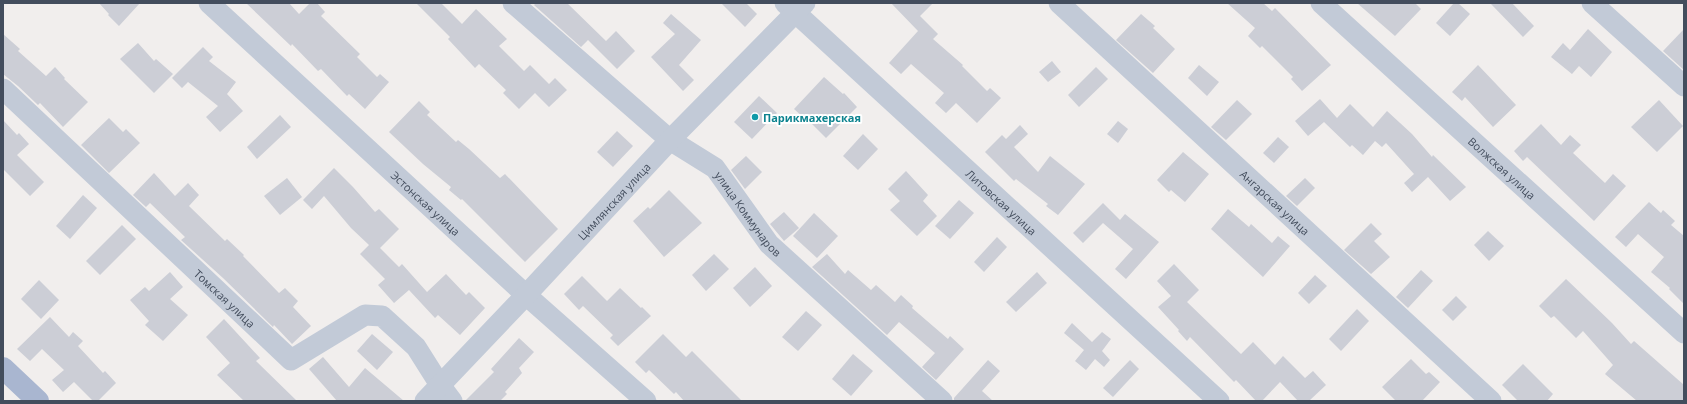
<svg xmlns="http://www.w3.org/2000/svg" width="1687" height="404" font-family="'Open Sans',sans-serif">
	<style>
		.building { fill: #ccced6 }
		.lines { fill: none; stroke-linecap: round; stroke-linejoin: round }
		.minor { stroke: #c2cad7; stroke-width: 21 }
		.major { stroke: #a9b6d0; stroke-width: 22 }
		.culture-dot { fill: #0f9aa8; stroke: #fff; stroke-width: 1.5 }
		.labels { text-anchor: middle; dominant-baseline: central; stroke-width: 4; stroke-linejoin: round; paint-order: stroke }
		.culture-label { font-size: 11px; font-weight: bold; fill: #0d838f; stroke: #fff; text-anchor: start }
		.street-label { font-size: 11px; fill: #434d5d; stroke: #fff }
	</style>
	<rect width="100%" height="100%" fill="#f1eeed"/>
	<g class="building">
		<path d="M99 3H140L119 26 108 15 109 14Z"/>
		<path d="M246 3H289L299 14 310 3H317L325 12 321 16 360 54 357 57 377 77 380 74 389 82 365 109 349 94 347 96 321 69 318 71 292 44 291 46Z"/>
		<path d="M416 3H441L462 24 476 9 507 39 499 46 524 71 530 65 549 84 555 78 567 90 549 107 535 93 519 109 503 93 506 90 479 64 475 68 448 39 450 37Z"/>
		<path d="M536 3H567L606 41 616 31 635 51 617 69 588 40 581 47 534 5Z"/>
		<path d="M721 3H746L757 14 745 27Z"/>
		<path d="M891 3H933L920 16 938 34 933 39 963 65 962 66 987 91 990 88 1001 98 977 123 956 103 946 113 935 103 944 93 911 64 901 74 889 63 918 31Z"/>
		<path d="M1227 3H1263L1272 11 1275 8 1331 65 1302 91 1291 79 1293 77 1262 46 1260 48 1248 36 1255 28Z"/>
		<path d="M1357 3H1415L1421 9 1395 36Z"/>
		<path d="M1454 3H1458L1470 14 1450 36 1436 23Z"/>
		<path d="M1490 3H1512L1534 26 1523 37Z"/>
		<path d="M671 14 701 40 679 65 694 80 683 91 651 57 675 34 663 23Z"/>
		<path d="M1141 14 1155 26 1153 28 1175 49 1153 73 1116 40Z"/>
		<path d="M1588 29 1612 52 1591 77 1579 66 1572 74 1551 57 1563 43 1570 50Z"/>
		<path d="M1684 29V70L1663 51Z"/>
		<path d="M3 34 20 49 18 51 46 76 55 67 65 78 64 79 88 102 63 127 40 103 38 105 18 86 3 74Z"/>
		<path d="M138 43 154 61 156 59 173 74 154 93 120 59Z"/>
		<path d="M203 47 213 57 209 61 236 82 227 94 243 111 220 132 206 117 218 106 188 82 182 88 172 78Z"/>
		<path d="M1052 61 1061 72 1048 82 1039 72Z"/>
		<path d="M1199 65 1219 82 1207 96 1188 78Z"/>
		<path d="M1478 65 1516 105 1493 127 1465 97 1462 101 1452 92Z"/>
		<path d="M1096 67 1108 79 1079 107 1068 95Z"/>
		<path d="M824 77 843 94 844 93 857 107 826 138 806 118 805 119 794 109Z"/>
		<path d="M759 96 777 113 752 139 734 122Z"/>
		<path d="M1320 99 1337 118 1350 104 1373 127 1387 111 1412 134 1432 157 1433 155 1466 187 1450 201 1428 177 1412 192 1404 183 1414 174 1386 143 1382 147 1375 141 1363 155 1352 145 1350 147 1324 122 1308 136 1295 121Z"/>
		<path d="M1237 100 1252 114 1226 140 1211 127Z"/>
		<path d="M1659 100 1683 126 1657 152 1631 127Z"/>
		<path d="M419 101 430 112 427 115 456 142 458 140 469 149 500 178 505 174 558 229 525 262 462 199 461 200 449 190 451 187 423 164 389 132Z"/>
		<path d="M280 115 291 127 257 159 247 147Z"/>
		<path d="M109 118 123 132 126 129 140 143 109 173 81 145Z"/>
		<path d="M3 120 17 135 19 133 29 144 17 155 44 182 30 196 3 169Z"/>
		<path d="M1118 121 1128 129 1118 143 1107 134Z"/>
		<path d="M1541 124 1561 145 1570 135 1581 145 1573 153 1605 183 1613 174 1626 186 1594 221 1527 157 1523 161 1514 151Z"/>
		<path d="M1020 125 1028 134 1014 147 1038 172 1050 156 1085 184 1058 215 1046 206 1048 204 1016 179 1014 181 985 152 1002 135 1006 139Z"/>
		<path d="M617 131 633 146 613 167 597 152Z"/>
		<path d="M863 134 878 149 858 170 843 156Z"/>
		<path d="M1278 137 1289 147 1274 163 1263 153Z"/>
		<path d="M1183 152 1209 174 1185 202 1171 190 1169 192 1157 180Z"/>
		<path d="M746 156 762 172 745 189 731 170Z"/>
		<path d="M334 168 353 187 375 212 379 209 399 229 380 248 399 267 402 264 427 292 446 274 466 295 469 292 485 308 460 335 438 315 435 318 409 290 394 303 378 285 385 279 360 254 369 245 351 228 324 196 312 209 303 200Z"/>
		<path d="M906 171 928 195 923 201 937 216 917 236 890 210 900 201 888 189Z"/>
		<path d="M154 173 175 196 188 183 199 195 189 206 225 241 227 239 244 255 243 256 279 293 285 288 298 301 293 307 311 326 292 344 274 325 273 327 223 278 181 240 185 237 150 203 146 207 133 195Z"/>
		<path d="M287 178 302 197 280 215 264 196Z"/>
		<path d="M1305 178 1315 188 1297 206 1286 196Z"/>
		<path d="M669 190 702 223 664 257 633 221 648 207 650 209Z"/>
		<path d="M83 195 97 208 70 239 56 226Z"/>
		<path d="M959 200 974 213 950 239 935 226Z"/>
		<path d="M1649 202 1661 213 1663 210 1675 221 1671 225 1684 236V304L1669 289 1670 288 1651 272 1664 257 1638 234 1626 247 1615 237Z"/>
		<path d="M1103 203 1120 220 1125 214 1159 242 1126 279 1115 269 1133 249 1103 223 1083 243 1073 233Z"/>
		<path d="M1228 209 1249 227 1251 224 1272 243 1278 236 1290 246 1263 277 1211 229Z"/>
		<path d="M784 212 799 228 784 241 770 224Z"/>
		<path d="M814 213 838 236 817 258 793 236Z"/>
		<path d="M1371 223 1382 234 1374 241 1390 257 1371 274 1344 250Z"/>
		<path d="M122 225 136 239 100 275 86 261Z"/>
		<path d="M1488 231 1504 246 1489 261 1474 245Z"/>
		<path d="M997 237 1007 247 984 272 974 262Z"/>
		<path d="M714 254 729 269 706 291 692 275Z"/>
		<path d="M827 254 845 274 848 270 871 290 876 285 895 302 901 295 913 306 912 308 948 339 950 336 964 349 936 380 922 367 935 353 899 322 887 335 812 267Z"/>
		<path d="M1174 264 1199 290 1187 302 1241 354 1253 342 1275 365 1283 356 1305 378 1313 371 1326 385 1309 401H1298L1280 382 1262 401H1256L1236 380 1234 382 1190 337 1187 341 1178 331 1179 330 1158 307 1171 296 1157 281Z"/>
		<path d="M755 267 772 286 750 307 733 288Z"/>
		<path d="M1421 270 1433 281 1408 308 1396 297Z"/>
		<path d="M170 272 183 287 170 299 188 315 163 341 145 325 149 321 130 300 145 287 149 291Z"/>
		<path d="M1037 272 1047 283 1016 312 1006 302Z"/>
		<path d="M1315 275 1327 286 1309 304 1298 293Z"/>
		<path d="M582 276 607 301 620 288 641 308 642 307 651 316 618 346 610 338 613 335 583 306 579 310 564 294Z"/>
		<path d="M1566 279 1612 323 1631 344 1634 341 1684 385V401H1637L1605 374 1613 365 1583 331 1576 338 1554 316 1551 318 1539 306Z"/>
		<path d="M39 280 59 300 41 319 21 299Z"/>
		<path d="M1456 296 1467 307 1453 321 1442 310Z"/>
		<path d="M1357 309 1369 321 1341 351 1329 339Z"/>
		<path d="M806 311 822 325 798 351 782 337Z"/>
		<path d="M50 317 69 337 73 332 83 341 78 346 103 373 105 371 116 383 98 401H93L74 382 63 392 52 380 64 370 42 349 30 361 17 349Z"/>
		<path d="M224 319 260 358 256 361 297 401H244L217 375 230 363 206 337Z"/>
		<path d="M1072 323 1092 342 1102 332 1111 339 1102 351 1110 360 1104 367 1095 359 1086 370 1075 361 1084 350 1064 333Z"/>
		<path d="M372 334 393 352 377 370 357 351Z"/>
		<path d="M663 334 686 357 692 351 742 401H684L676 392 674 394 649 370 646 373 635 362Z"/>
		<path d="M519 338 534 352 519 368 522 373 505 392 507 394 500 401H465L494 372 491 369Z"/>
		<path d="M853 354 873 371 851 396 832 379Z"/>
		<path d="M323 357 349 387 365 368 404 401H337L309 369Z"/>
		<path d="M1411 359 1426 374 1429 372 1440 382 1422 401H1396L1382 387Z"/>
		<path d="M988 360 1000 371 982 391 993 401H954V398Z"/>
		<path d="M1130 360 1139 369 1113 397 1103 388Z"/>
		<path d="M1523 364 1553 394 1547 401H1518L1502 385Z"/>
	</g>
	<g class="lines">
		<g class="minor">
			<path id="s1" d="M209 3 526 295 646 401"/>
			<path id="s2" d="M513 3 670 140 715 168 769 244 942 401"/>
			<path id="s3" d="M785 3 1219 401"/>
			<path id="s4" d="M1059 3 1491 401"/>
			<path id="s5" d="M1321 3 1684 333"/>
			<path d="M1592 3 1684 86"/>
			<path id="s6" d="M3 89 291 360 365 315 382 316 416 347 440 385 452 401"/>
			<path id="s7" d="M425 401 526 295 670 140 805 3"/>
		</g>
		<path class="major" d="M3 368 38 401"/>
	</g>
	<circle class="culture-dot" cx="755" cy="117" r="4"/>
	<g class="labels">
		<g class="culture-label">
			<text x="763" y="117">Парикмахерская</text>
		</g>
		<g class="street-label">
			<text stroke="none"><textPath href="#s5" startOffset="245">Волжская улица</textPath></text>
			<text stroke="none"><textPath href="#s7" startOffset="275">Цимлянская улица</textPath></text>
			<text stroke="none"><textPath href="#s3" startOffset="294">Литовская улица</textPath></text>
			<text stroke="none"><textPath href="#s4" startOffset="294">Ангарская улица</textPath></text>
			<text stroke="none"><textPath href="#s1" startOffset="295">Эстонская улица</textPath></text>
			<text stroke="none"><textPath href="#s2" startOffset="318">улица Коммунаров</textPath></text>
			<text stroke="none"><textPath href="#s6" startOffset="305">Томская улица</textPath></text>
		</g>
	</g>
	<rect width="1687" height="404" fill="none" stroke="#434d5d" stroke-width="8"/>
</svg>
